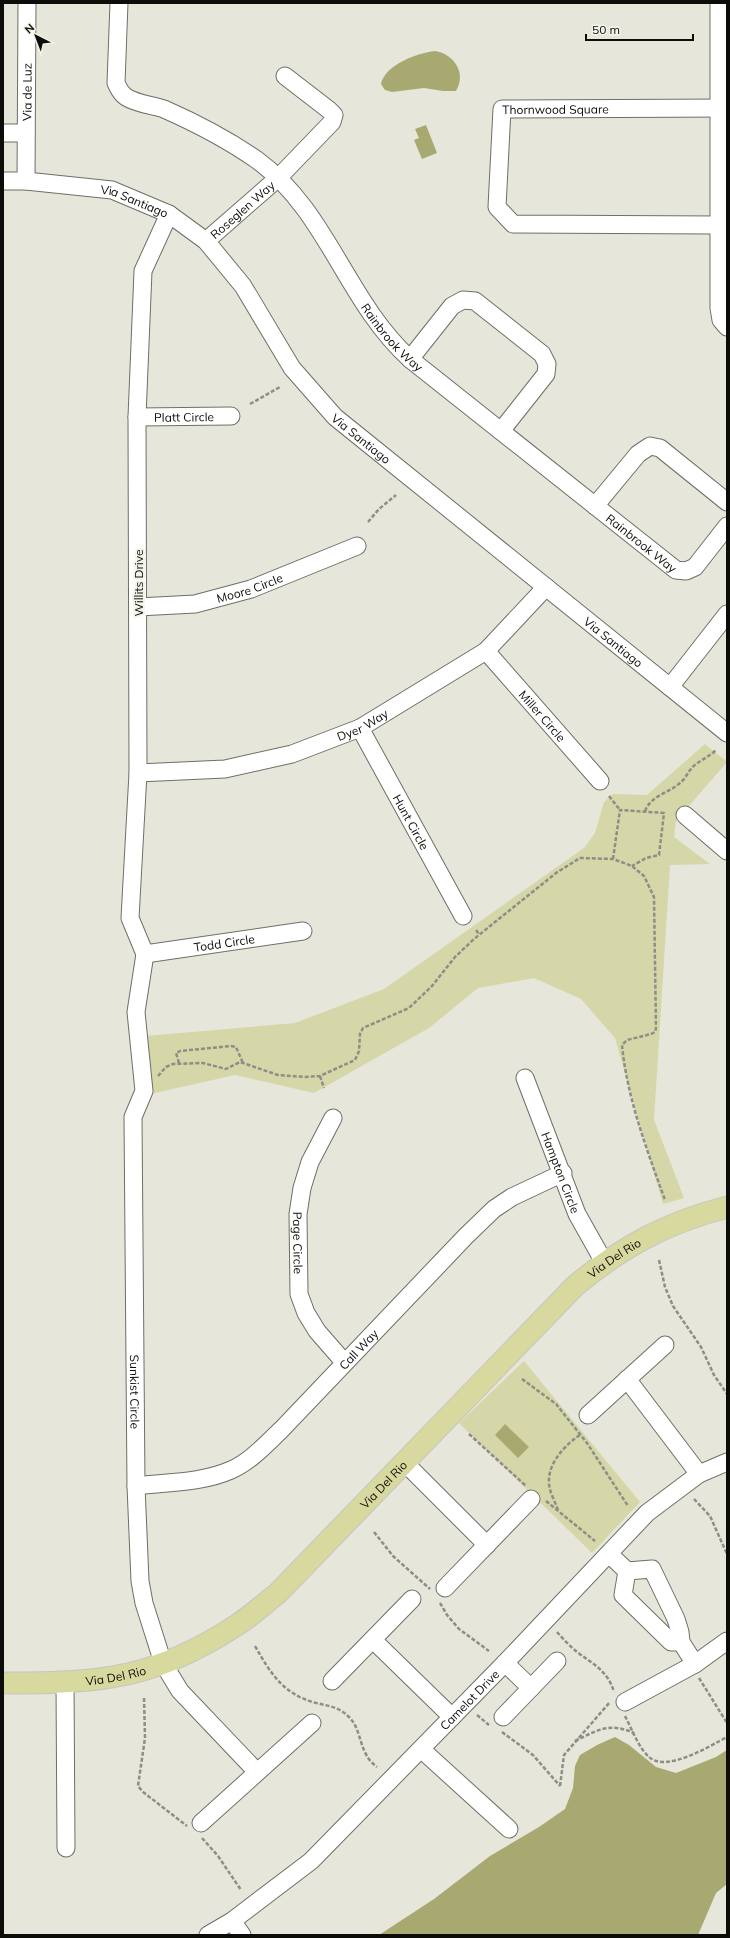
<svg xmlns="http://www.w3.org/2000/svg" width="730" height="1938" font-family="Mulish,sans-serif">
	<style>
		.green { fill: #d5d7a8 }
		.water { fill: #a8a970 }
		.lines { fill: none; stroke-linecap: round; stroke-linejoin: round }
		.minor-casing { stroke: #6f6f66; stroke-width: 19 }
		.major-casing { stroke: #c5c5c4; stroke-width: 23 }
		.path { stroke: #8d8e85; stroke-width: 2.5; stroke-dasharray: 4 2; stroke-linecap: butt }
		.minor { stroke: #fff; stroke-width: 17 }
		.major { stroke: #d8d99e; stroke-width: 21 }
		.labels { text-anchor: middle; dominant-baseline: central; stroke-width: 4; stroke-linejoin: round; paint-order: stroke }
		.street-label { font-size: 12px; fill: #0c0d09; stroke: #f3f4e9 }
	</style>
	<rect width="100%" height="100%" fill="#e6e6db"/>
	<g class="green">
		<path d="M705 744 727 762 676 821 674 837 710 864 670 865 654 1120 684 1198 663 1204 615 1038 581 999 534 978 478 988 429 1028 314 1093 235 1075 146 1095V1036L295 1023 384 989 584 848 595 833 604 802 613 794 647 795Z"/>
		<path d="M524 1361 640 1502 592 1553 459 1423Z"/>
	</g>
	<g class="water">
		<path d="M435 51C454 54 467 73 456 91H443L424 88 392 92 385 90 381 84C385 65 417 53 435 51Z"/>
		<path d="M426 125 437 153 422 159 414 140 419 138 415 129Z"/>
		<path d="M505 1424 529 1447 518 1458 495 1435Z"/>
		<path d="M615 1737 629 1745 656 1767 676 1773 716 1757 727 1750V1884L716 1893 698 1935H379L434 1899 490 1856 539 1827 565 1809 573 1788 575 1766 580 1755 597 1745Z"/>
	</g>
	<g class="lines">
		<g class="minor-casing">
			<g id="minor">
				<path id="s1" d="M119 3 116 83C119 89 120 93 126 97 137 104 152 105 164 109 198 124 227 139 257 160 328 212 346 301 410 359L676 570 686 571 695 567 727 526"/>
				<path d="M719 3V308L721 320 727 327"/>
				<path d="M3 133H26"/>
				<path id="s2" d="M3 181H26L112 190 169 214 206 241 243 286 292 368 335 417 727 733"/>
				<path id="s3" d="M26 181 27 3"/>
				<path id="s4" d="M718 225 513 224 497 207 502 109 727 108"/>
				<path id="s5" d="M206 241 278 178 332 122 334 115 329 110 285 76"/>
				<path d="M410 359 452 306 463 300 475 301 542 354 547 364 546 374 501 431"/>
				<path id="s6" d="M137 417 231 416"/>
				<path d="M595 506 638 454 650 446 660 448 727 502"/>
				<path id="s7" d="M138 607 195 604 251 589 357 546"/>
				<path id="s8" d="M486 651 600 781"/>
				<path d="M670 687 727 614"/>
				<path id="s9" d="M360 728 463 916"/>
				<path id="s10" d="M138 773 225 769 292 754 360 728 486 651 546 587"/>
				<path d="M685 815 727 851"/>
				<path id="s11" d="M145 954 136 1012 144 1091 133 1117 136 1486 140 1581 144 1603 163 1663 180 1691 257 1772"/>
				<path d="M145 954 130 918 138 773 137 417 143 271 169 214"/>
				<path id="s12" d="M145 954 303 931"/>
				<path id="s13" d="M525 1078 577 1214 604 1262"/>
				<path id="s14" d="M333 1118 310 1162 302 1188 298 1214 299 1294 306 1313 317 1331 344 1362"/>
				<path d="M627 1379 699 1474"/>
				<path d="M588 1415 665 1345"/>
				<path d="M404 1462 487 1545"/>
				<path id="s15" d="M136 1486C167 1482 202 1483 231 1470 250 1462 266 1444 281 1430L466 1236 494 1209 512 1197 563 1173"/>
				<path d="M609 1554 627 1571 652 1569 676 1619 680 1632 681 1642 695 1664"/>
				<path d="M627 1571 623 1595 671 1642H681"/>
				<path d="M445 1588 531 1499"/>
				<path d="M373 1640 452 1717"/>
				<path d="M505 1663 531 1688"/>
				<path d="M332 1681 412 1599"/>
				<path d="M65 1682 66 1848"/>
				<path d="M625 1702 695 1664 727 1641"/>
				<path d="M503 1717 557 1661"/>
				<path d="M421 1749 509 1829"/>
				<path d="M201 1823 312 1723"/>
				<path d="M232 1921 242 1935"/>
				<path id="s16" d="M208 1935 232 1921 311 1861 505 1663 647 1513 699 1474 727 1462"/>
			</g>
		</g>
		<g class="major-casing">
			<g id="major">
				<path id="s17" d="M3 1683C39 1683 76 1683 112 1677 157 1670 199 1650 237 1625 251 1616 264 1604 278 1593L575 1286C623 1246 666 1223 727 1207"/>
			</g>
		</g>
		<g class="path">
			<path d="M250 404 280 387"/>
			<path d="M368 522 379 509 396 495"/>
			<path d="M609 796 620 810"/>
			<path d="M645 811C651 795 670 793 681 782 687 777 689 769 695 765 702 759 709 757 716 750"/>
			<path d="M613 859 620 810 664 813 659 855 646 858 632 866"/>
			<path d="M476 930 479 934"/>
			<path d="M179 1063 176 1053 180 1051 231 1046 236 1047 243 1063"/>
			<path d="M158 1076 166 1067 173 1064 203 1063 226 1069 240 1062 278 1075 305 1077 320 1076 355 1060 359 1051 360 1034 363 1028 409 1008 432 986 455 957 474 939 556 873 580 858 613 859 632 866 644 876 654 897 656 1028 655 1032 651 1034 627 1040 622 1045C627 1098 647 1150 665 1200"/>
			<path d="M320 1076 324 1088"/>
			<path d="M659 1260 665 1287 673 1306 701 1347 714 1375 727 1394"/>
			<path d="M522 1379 556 1404 587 1443 628 1506"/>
			<path d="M469 1434 526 1486"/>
			<path d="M694 1499 710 1516 727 1554"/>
			<path d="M546 1501 595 1541"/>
			<path d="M558 1510C555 1501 548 1490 549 1480 549 1462 566 1444 580 1435"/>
			<path d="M374 1532 393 1556 430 1589"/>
			<path d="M440 1603 447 1615 459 1629 489 1651"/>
			<path d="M557 1632C563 1639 570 1646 577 1652 593 1664 608 1671 614 1692"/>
			<path d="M255 1646C271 1674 283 1694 316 1703 329 1706 339 1707 349 1717 360 1728 359 1743 367 1756 369 1760 373 1764 377 1767"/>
			<path d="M699 1678 727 1723"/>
			<path d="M144 1698 145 1738 138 1786 143 1792 187 1826"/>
			<path d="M477 1715 489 1725"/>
			<path d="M625 1716C632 1729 638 1747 649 1757 666 1773 710 1746 727 1737"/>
			<path d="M502 1732 533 1755 560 1786"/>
			<path d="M575 1741C598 1730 609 1722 634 1733"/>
			<path d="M560 1786 564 1755 610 1702"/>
			<path d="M202 1838 218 1856 241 1890"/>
		</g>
		<use href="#minor" class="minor"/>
		<use href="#major" class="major"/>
	</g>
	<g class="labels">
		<g class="street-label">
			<text stroke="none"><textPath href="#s3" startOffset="89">Via de Luz</textPath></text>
			<text stroke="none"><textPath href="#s4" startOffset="380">Thornwood Square</textPath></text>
			<text stroke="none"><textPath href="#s2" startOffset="134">Via Santiago</textPath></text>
			<text stroke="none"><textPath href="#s5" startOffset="48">Roseglen Way</textPath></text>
			<text stroke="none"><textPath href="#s1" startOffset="468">Rainbrook Way</textPath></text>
			<text stroke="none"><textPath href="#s6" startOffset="47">Platt Circle</textPath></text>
			<text stroke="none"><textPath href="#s2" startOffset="470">Via Santiago</textPath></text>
			<text stroke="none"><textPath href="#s1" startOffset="792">Rainbrook Way</textPath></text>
			<text transform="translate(138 583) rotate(-90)">Willits Drive</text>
			<text stroke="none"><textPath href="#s7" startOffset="114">Moore Circle</textPath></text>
			<text stroke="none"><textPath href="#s2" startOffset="794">Via Santiago</textPath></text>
			<text stroke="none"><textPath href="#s8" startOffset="86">Miller Circle</textPath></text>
			<text stroke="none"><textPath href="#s10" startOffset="232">Dyer Way</textPath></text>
			<text stroke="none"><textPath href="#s9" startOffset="107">Hunt Circle</textPath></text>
			<text stroke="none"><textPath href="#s12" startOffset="80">Todd Circle</textPath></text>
			<text stroke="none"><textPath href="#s13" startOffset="101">Hampton Circle</textPath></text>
			<text stroke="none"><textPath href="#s14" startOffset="132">Page Circle</textPath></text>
			<text stroke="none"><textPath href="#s17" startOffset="773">Via Del Rio</textPath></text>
			<text stroke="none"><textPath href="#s15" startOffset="273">Call Way</textPath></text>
			<text stroke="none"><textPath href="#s11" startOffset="441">Sunkist Circle</textPath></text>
			<text stroke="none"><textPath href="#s17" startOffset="449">Via Del Rio</textPath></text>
			<text stroke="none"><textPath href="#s17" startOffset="113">Via Del Rio</textPath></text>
			<text stroke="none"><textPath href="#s16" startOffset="353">Camelot Drive</textPath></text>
		</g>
	</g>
	<rect width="730" height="1938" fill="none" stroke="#0c0d09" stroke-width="8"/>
	<g transform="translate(36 36) rotate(318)" stroke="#f3f4e9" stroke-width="3" paint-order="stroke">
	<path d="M0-3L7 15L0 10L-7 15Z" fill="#0c0d09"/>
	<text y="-6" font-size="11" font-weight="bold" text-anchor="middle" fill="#0c0d09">N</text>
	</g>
	<path d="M586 34v6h107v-6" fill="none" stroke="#0c0d09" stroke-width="2"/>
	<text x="592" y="34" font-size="12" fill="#0c0d09" stroke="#f3f4e9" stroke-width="3" paint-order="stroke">50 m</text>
</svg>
